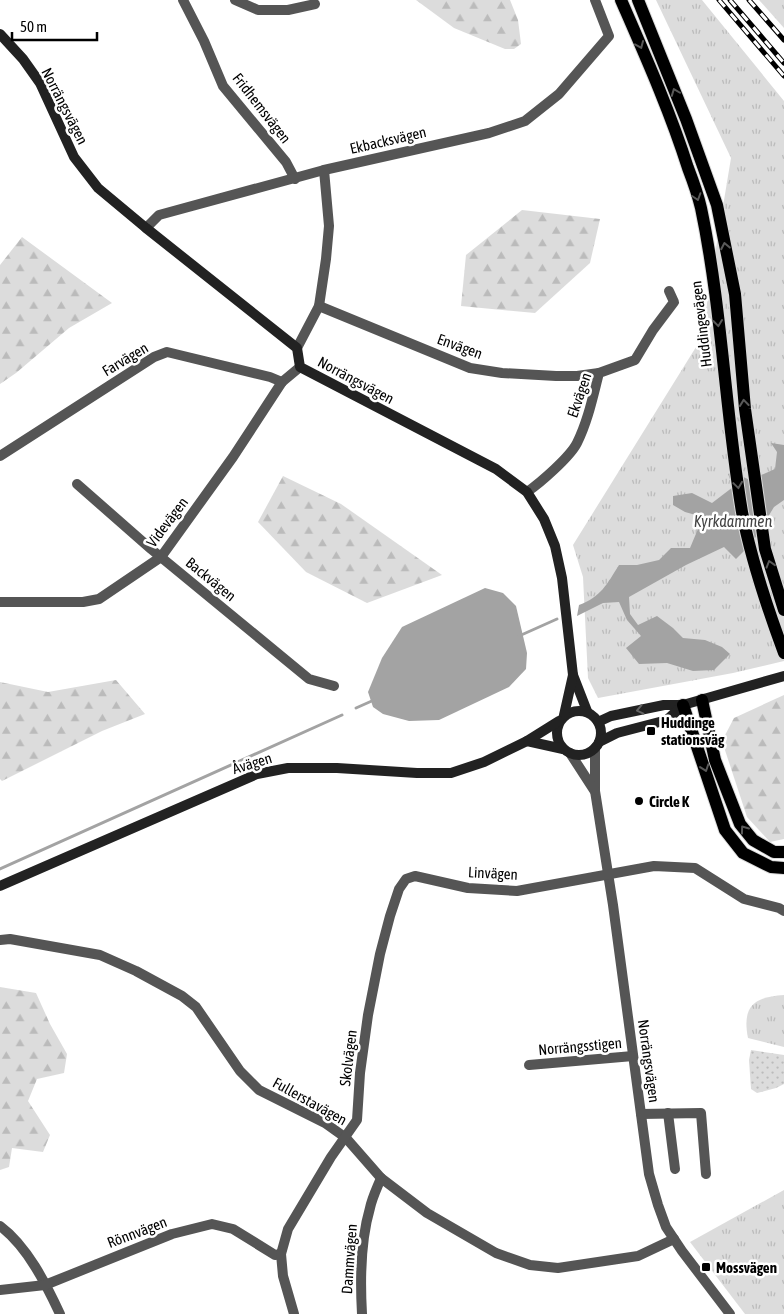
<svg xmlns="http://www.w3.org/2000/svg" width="784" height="1314" font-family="'Asap Condensed',sans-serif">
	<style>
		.grass { fill: url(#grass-dots) }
		.forest { fill: url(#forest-firs) }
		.park { fill: url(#park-tufts) }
		.water { fill: #a3a3a3 }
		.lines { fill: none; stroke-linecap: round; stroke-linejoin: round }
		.stream { stroke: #a3a3a3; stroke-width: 3 }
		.primary-casing { stroke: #dbdbdb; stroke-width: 14 }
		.street { stroke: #555; stroke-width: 10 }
		.secondary { stroke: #222; stroke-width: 10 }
		.primary { stroke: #000; stroke-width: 12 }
		.rail-casing { stroke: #000; stroke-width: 5 }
		.rail { stroke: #fff; stroke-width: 3; stroke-dasharray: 9; stroke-linecap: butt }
		.oneway { stroke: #595959 }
		.oneway2 { stroke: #646464 }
		.poi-dot { fill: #000; stroke: #fff; stroke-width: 2 }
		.labels { text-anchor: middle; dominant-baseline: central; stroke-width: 5; stroke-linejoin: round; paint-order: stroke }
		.street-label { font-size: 15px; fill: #000; stroke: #fff }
		.poi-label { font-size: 15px; font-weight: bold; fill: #000; stroke: #fff; text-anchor: start }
		.water-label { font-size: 16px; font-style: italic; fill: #444; stroke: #fff }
	</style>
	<defs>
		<pattern id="grass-dots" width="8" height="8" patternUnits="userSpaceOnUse" patternTransform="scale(1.25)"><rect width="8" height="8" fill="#dcdcdc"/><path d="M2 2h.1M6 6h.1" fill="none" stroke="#bbb" stroke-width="1.8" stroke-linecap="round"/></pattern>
		<pattern id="forest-firs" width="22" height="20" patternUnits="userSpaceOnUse" patternTransform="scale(1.25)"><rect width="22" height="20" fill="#dcdcdc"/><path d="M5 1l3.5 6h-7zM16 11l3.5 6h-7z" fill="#bbb"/></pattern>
		<pattern id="park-tufts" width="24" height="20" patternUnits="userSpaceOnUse" patternTransform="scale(1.25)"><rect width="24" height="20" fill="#dcdcdc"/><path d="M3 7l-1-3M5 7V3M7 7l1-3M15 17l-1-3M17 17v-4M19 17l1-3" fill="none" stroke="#bbb"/></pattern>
	</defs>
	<rect width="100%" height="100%" fill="#fff"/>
	<path class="grass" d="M751 1050 784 1055V1084L776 1088 757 1093 751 1089 749 1060Z"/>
	<g class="forest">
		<path d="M416 0H510L518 20 521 44 514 49H505L454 28Z"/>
		<path d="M522 210 600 219 590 263 535 313 461 306 466 255Z"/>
		<path d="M22 237 112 303 69 328 16 373 0 384V265Z"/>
		<path d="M283 476 341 504 442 575 367 603 306 572 258 522Z"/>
		<path d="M116 680 145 714 102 731 2 781 0 779V682L48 692Z"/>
		<path d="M784 695V839L770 842 747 817 722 741 734 718Z"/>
		<path d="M0 987 36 993 50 1024 67 1054 64 1073 37 1079 28 1101 50 1135 43 1152 12 1148 9 1167 0 1170Z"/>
	</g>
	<g class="park">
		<path d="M656 0H702L784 101V661L733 673 598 698 588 678 583 577 573 545 701 339 731 158Z"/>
		<path d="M759 0H784V28Z"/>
		<path d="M784 995V1047L748 1038C742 1007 753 997 784 995Z"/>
		<path d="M784 1190V1314H745L690 1242Z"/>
	</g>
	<g class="water">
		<path d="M771 443 784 445V500L774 507 752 543 736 559 724 547 686 565 629 597 630 614 638 625 657 616 673 628 683 638 705 640 722 647 730 654 714 670 693 671 667 663 639 664 626 648 641 636 627 620 619 602 603 603 577 616 579 605C601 597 607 584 619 565H637L659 560 671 548H690L703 517 685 512 673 505V496L692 493 712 503 733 487 728 474 732 472 750 480 775 469 777 452Z"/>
		<path d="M485 588 503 593 516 606 527 653 526 669 509 687 439 720 409 721 383 714 373 707 368 692 382 658 402 627Z"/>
	</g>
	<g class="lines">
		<g class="stream">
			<path d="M519 636 557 619"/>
			<path d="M356 708 374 700"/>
			<path d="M0 869 342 715"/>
		</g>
		<g class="primary-casing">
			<g id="primary">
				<path d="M621 0C645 55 670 111 688 168 693 181 698 195 701 208 722 308 725 411 742 512 751 560 767 607 784 653"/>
				<path d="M638 0 686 119 717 205 735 294 745 409 765 549 784 610"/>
				<path d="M702 700 715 760 740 824 753 840 774 852H784"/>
				<path d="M683 705 725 830 743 853 771 867 784 868"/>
			</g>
		</g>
		<g class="street">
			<path d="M183 0 204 41 223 86 286 162 295 179"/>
			<path d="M235 0 258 10H288L315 4"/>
			<path d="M146 228 159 215 324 170 489 133 525 121 559 94 609 36 595 0"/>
			<path d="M319 306 470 368 502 373 556 376H577L599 373"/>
			<path d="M297 348 319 306 326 259 329 226 324 170"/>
			<path d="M0 456 154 357 167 352 270 377 282 382"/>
			<path d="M77 484 151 549 309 679 334 686"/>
			<path d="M527 492C540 483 570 457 577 443 588 421 593 396 599 373L635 360 653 330 674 302 669 291"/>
			<path d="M0 602H83L99 599 161 557 233 457 282 382 300 367"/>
			<path d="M595 748V791L613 905 649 1174 658 1205 666 1227 682 1251 730 1314"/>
			<path d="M570 753 594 790"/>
			<path d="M0 940 10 939 100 955 136 971 182 996 196 1007 240 1071 259 1090 325 1123 346 1138 381 1178 427 1213 496 1253 530 1265 558 1268 638 1256 674 1239"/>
			<path d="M529 1065 633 1056"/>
			<path d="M668 1113 675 1169"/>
			<path d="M641 1114 701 1113 706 1174"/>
			<path d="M0 1226C27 1246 46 1284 60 1314"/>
			<path d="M0 1290 45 1285 172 1234 212 1224 233 1229 275 1255 281 1254"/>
			<path d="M294 1314 283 1276 281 1254 288 1229 331 1157 357 1120 360 1073 368 1015 380 954 390 916 399 889 406 879 415 876 468 888 517 891 654 866 695 868 744 899 779 908 784 911"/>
			<path d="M362 1314C360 1279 360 1242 370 1208 372 1198 377 1188 381 1178"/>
		</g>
		<g class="secondary">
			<path d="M0 34 23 59 40 83 74 157 98 188 146 228 297 348 300 367 496 469 527 492 544 519 555 546 562 578 573 675 587 711"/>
			<circle cx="579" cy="733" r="22"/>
			<path d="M564 715 573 675"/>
			<path d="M598 722 611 716 664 705H683L784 676"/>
			<path d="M527 741 563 749"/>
			<path d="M599 742 617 733 667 720 683 705"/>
			<path d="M0 886 257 774 288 768H337L417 773H451L484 762 527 741 559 721"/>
		</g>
		<use href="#primary" class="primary"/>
		<g class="rail-casing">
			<g id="rail">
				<path d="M719 0 784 76"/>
				<path d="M730 0 784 63"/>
				<path d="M749 0 784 40"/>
			</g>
		</g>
		<use href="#rail" class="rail"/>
	</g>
	<defs><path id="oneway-chevron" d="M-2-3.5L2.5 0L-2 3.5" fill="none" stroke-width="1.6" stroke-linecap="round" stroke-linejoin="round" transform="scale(1.25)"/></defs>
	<g class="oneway">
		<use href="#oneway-chevron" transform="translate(640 45) rotate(67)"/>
		<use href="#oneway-chevron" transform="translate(675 92) rotate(-111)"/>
		<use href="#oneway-chevron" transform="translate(697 197) rotate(72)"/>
		<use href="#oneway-chevron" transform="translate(725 246) rotate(-101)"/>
		<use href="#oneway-chevron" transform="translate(718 323) rotate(83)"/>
		<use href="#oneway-chevron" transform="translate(744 403) rotate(-96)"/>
		<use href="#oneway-chevron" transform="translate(738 485) rotate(82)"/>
		<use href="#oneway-chevron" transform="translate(770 564) rotate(-107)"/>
		<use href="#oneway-chevron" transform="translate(705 768) rotate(71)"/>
		<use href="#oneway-chevron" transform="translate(744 829) rotate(-126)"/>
	</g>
	<use class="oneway2" href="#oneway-chevron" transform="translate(640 710) rotate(167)"/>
	<g class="poi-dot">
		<rect x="646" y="726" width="10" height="10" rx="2.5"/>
		<circle cx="639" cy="801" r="5"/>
		<rect x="701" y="1262" width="10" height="10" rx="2.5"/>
	</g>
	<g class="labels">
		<g class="street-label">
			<text transform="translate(65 106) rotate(63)">Norrängsvägen</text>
			<text transform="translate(262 108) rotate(52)">Fridhemsvägen</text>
			<text transform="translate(388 140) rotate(-13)">Ekbacksvägen</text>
			<text transform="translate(701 324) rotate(-97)">Huddingevägen</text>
			<text transform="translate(460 346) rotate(20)">Envägen</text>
			<text transform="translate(125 359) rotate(-31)">Farvägen</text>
			<text transform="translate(356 380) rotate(28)">Norrängsvägen</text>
			<text transform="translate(579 395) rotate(-71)">Ekvägen</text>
			<text transform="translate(167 522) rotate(-53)">Videvägen</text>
			<text transform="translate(211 579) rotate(39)">Backvägen</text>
			<text transform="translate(252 763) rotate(-17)">Åvägen</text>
			<text transform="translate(493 873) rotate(3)">Linvägen</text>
			<text transform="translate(580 1046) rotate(-5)">Norrängsstigen</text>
			<text transform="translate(348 1058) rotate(-83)">Skolvägen</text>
			<text transform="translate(649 1061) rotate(82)">Norrängsvägen</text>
			<text transform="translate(310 1101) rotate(29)">Fullerstavägen</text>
			<text transform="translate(137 1232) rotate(-21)">Rönnvägen</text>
			<text transform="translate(349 1259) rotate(-86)">Dammvägen</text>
		</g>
		<g class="poi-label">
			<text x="661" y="722">Huddinge<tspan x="661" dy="17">stationsväg</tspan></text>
			<text x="649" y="801">Circle K</text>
			<text x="716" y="1267">Mossvägen</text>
		</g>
		<g class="water-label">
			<text x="733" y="521">Kyrkdammen</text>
		</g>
	</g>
	<path d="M12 32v8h85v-8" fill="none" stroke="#000000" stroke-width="2.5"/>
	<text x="20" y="32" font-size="15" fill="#000000" stroke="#ffffff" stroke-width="4" paint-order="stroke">50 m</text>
</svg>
